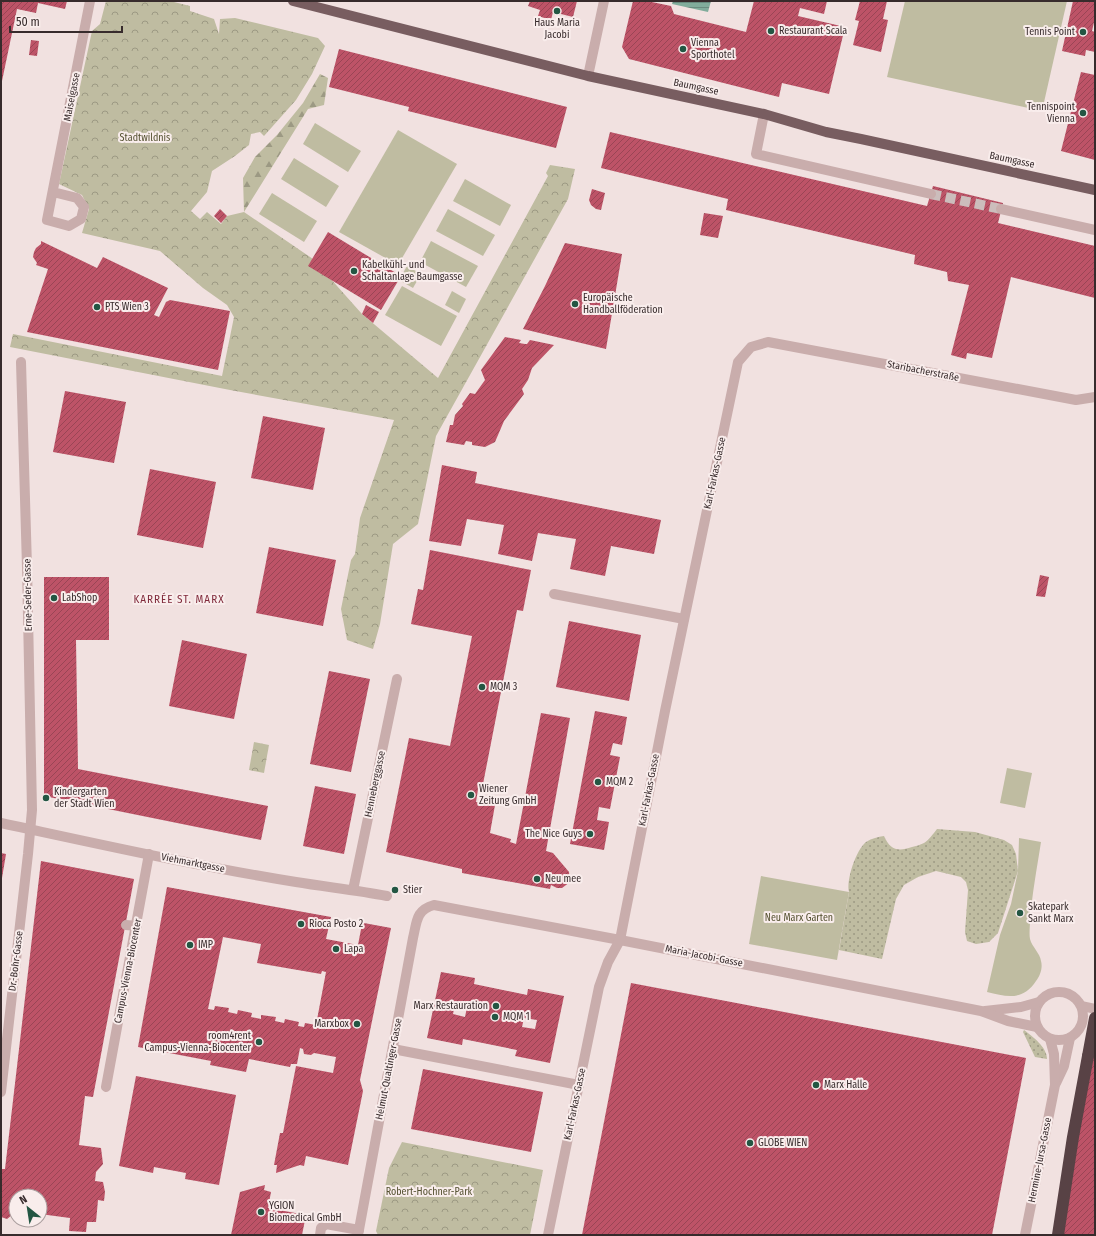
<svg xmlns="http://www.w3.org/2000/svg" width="1096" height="1236" font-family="'Fira Sans Condensed',sans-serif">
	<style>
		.grass { fill: url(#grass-dots) }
		.forest { fill: url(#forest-firs) }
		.park { fill: url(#park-crowns) }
		.garden { fill: #bfbca1 }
		.water { fill: url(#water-rules) }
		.building { fill: url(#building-hatch); fill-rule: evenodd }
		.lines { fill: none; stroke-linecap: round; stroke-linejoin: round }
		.minor-tunnel { stroke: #ccbdbc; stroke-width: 10; stroke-dasharray: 10 5; stroke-linecap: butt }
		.minor { stroke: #c9adac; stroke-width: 10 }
		.major { stroke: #785d60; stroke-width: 10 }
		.highway { stroke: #584245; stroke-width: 12 }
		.highway-bridge { stroke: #584245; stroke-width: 12 }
		.poi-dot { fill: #235643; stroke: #f9edec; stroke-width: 1.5 }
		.labels { text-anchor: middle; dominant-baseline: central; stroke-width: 4; stroke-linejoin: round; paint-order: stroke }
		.poi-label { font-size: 10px; fill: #372b2c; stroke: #f9edec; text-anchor: start }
		.street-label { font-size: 10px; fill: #372b2c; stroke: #f9edec }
		.park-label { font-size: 10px; fill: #545130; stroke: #f9edec }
		.neighbourhood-label { font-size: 11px; letter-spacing: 1px; fill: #802a3b; stroke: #f9edec }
	</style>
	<defs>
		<pattern id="grass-dots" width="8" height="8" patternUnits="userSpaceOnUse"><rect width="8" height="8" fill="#bfbca1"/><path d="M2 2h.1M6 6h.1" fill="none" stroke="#9c9983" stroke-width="1.8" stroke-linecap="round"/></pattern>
		<pattern id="forest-firs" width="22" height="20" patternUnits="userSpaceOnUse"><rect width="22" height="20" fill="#bfbca1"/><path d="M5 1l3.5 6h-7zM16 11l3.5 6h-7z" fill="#9c9983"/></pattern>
		<pattern id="park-crowns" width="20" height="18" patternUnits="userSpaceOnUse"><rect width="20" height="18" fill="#bfbca1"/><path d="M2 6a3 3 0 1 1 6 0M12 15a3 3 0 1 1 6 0" fill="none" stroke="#9c9983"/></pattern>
		<pattern id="water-rules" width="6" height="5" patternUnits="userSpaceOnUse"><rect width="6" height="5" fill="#81ac9b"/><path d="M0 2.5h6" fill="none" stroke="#6a8c7f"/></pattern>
		<pattern id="building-hatch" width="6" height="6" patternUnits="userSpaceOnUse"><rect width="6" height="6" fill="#bd5367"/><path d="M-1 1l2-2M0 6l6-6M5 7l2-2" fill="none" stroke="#9a4555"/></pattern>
	</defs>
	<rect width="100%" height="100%" fill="#f1e1e0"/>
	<g class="grass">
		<path d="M937 829 975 832 1004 840 1012 845 1016 854 1018 871 998 933 989 942 976 944 967 941 965 932 968 890 966 882 961 877 936 871 918 877 904 885 896 899 882 959 839 950 849 892C846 880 856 850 866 842 872 838 878 837 884 836 890 850 898 852 912 847 916 846 920 845 924 843 929 840 933 834 937 829Z"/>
		<path d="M1024 1030C1033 1037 1047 1047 1047 1059L1035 1057 1023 1032Z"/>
	</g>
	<path class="forest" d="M320 74 328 78 324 105 308 109 244 212 243 178 255 157 277 135 303 103Z"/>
	<g class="park">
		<path d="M106 1H170L190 6V11L214 19 219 34 220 19 235 18 318 38 325 46 312 74 296 100 264 136 260 132 251 134 249 145 235 156 212 171 207 192 191 211 200 219 207 212 221 224 227 216 244 212 313 259 362 314 438 378 548 176 546 173 550 165 575 169 568 199 436 436 418 524 393 544 380 624 373 649 347 640 341 609 351 560 355 554 360 518 394 420 230 390 10 347 13 334 222 376 234 317 227 305 203 288 160 251 82 233 89 209 82 195 59 184 92 31 100 24Z"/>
		<path d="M254 742 269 745 264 773 249 770Z"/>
		<path d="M402 1142 543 1170 530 1235H378L376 1231 389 1168Z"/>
	</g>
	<g class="garden">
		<path d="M905 1H1067L1042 111 887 77Z"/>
		<path d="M315 123 361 151 348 172 303 144Z"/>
		<path d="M398 130 457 164 398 265 339 232Z"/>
		<path d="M294 158 339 186 326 207 281 179Z"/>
		<path d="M465 179 511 205 500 226 453 201Z"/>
		<path d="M272 193 317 221 304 242 259 214Z"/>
		<path d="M448 209 495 235 483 256 436 231Z"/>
		<path d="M431 241 478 266 466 287 420 262Z"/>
		<path d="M407 266 421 274 413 288 399 280Z"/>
		<path d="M402 286 457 316 441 346 385 315Z"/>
		<path d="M452 291 466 299 459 313 445 305Z"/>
		<path d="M1007 768 1032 773 1025 808 1000 803Z"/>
		<path d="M1019 838 1041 842C1037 868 1032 894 1030 921 1030 926 1029 934 1030 939 1032 947 1040 953 1041 961 1043 968 1040 976 1036 981 1023 1001 1007 997 987 992L1000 935 1011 904 1018 871Z"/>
		<path d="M761 876 849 892 837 960 749 944Z"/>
	</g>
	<path class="water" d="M673 1H711L708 12 672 4Z"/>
	<g class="building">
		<path d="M1 1H67L65 9 38 3 36 13 17 9 2 81Z"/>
		<path d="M530 1H577L573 17 553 12 551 20 538 16 540 10 528 6Z"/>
		<path d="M633 1H647L671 6 674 14 746 32 754 1H827L824 14 800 8 798 16 845 27 829 94 782 83 779 97 629 59 622 47Z"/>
		<path d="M860 1H887L883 19 888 20 881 52 853 45 859 21 855 20Z"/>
		<path d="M1073 1H1095V18L1092 31 1095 32V52L1086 50 1085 56 1062 51Z"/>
		<path d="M31 40 39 41 37 56 29 55Z"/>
		<path d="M339 49 567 107 556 148 408 111 409 107 329 87Z"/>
		<path d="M1081 72 1095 75V160L1061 151Z"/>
		<path d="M610 132 927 206 933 186 1003 203 998 223 1095 246V298L1011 277 992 358 967 353 966 359 951 355 969 285 948 281 947 272 914 264 915 255 726 210 728 199 601 168Z"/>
		<path d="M592 189 605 193 601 210 596 209 591 205 589 200Z"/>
		<path d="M220 209 227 216 221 223 214 216Z"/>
		<path d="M704 213 723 216 718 238 700 235Z"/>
		<path d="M328 232 401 276 381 310 308 266Z"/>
		<path d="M41 241 97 268 103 257 168 288 154 315 159 317 166 302 170 300 230 311 218 370 27 332 48 269 36 265 37 263 33 257 34 252 36 248 41 244Z"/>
		<path d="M565 243 622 254 606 349 523 329 545 286Z"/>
		<path d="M366 305 379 312 373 323 362 314Z"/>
		<path d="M505 337 521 340 519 343 525 344H527L530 340 554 345 532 368 528 380 522 389 524 394 504 421 495 442 485 447 472 445V442L466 441 464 445 446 442 450 425H453L455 415 463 406 462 404 470 393 475 394 485 380 481 370Z"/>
		<path d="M65 391 126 402 114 463 53 452Z"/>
		<path d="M263 416 325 428 313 490 251 478Z"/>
		<path d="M442 465 477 472 475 483 661 520 654 554 611 546 605 576 570 569 576 539 538 533 532 561 498 554 504 525 467 519 461 546 429 541Z"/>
		<path d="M150 469 216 482 203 548 137 535Z"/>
		<path d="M269 547 336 560 323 626 256 613Z"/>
		<path d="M430 550 531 570 523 611 517 610 483 784 479 783 476 802 495 805 490 833 511 839 510 842 516 844 541 713 570 718 546 851 553 853 569 872 570 882 562 888H557L551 885 550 889 462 873V869L386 852 409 738 450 746 472 636 411 624 418 589 423 590Z"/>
		<path d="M1040 575 1049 577 1045 597 1036 596Z"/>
		<path d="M44 577H109V640H76L78 769 268 806 261 840 44 796Z"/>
		<path d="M569 621 641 635 629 701 556 687Z"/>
		<path d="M182 640 247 654 234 719 169 706Z"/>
		<path d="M329 671 370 679 351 772 310 764Z"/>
		<path d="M595 711 627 717 622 745 613 743 610 755 620 757 610 809 599 807 597 820 609 822 604 850 570 844Z"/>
		<path d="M315 786 356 794 344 854 303 846Z"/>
		<path d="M1 853 6 854 2 878H1Z"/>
		<path d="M41 861 134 879 93 1097 85 1096 79 1145 101 1148 103 1164 96 1172 95 1181 103 1182 105 1192 104 1201 98 1200 96 1222H87L86 1232 69 1231 70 1218 40 1214V1196H16V1212L7 1219 1 1217V1169H5Z"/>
		<path d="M167 887 331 917 326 939 358 945 362 924H364V923L391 928 360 1080 363 1091 348 1165 306 1156 304 1166 300 1165 276 1173 277 1165H274L280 1133H283L296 1066 333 1073 336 1057 314 1053 311 1055 304 1054 303 1049 300 1048 297 1064H291L290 1067 249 1059 246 1072 210 1065 211 1061 138 1047ZM223 937 261 944 257 963 321 974 322 971 326 972 316 1025 305 1023 304 1027 298 1026 299 1022 285 1019 284 1023 275 1021 276 1017 261 1015V1019L251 1017 252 1013 238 1010 237 1014 228 1012 229 1008 215 1006 214 1010 208 1009Z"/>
		<path d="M441 972 475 978 474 984 527 995 528 989 564 996 550 1063 515 1056 517 1050 463 1039 462 1045 427 1038ZM455 1005 467 1007 465 1017 453 1014ZM524 1018 537 1020 535 1029 522 1027Z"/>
		<path d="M631 983 1026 1058 992 1235H582Z"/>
		<path d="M1095 1046V1235H1058Z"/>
		<path d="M423 1069 543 1092 531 1152 411 1129Z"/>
		<path d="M136 1076 236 1095 219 1185 185 1179 186 1173 154 1167 153 1173 119 1166Z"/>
		<path d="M265 1185 264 1190 271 1192 268 1208 306 1215 302 1235H231L240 1192Z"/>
	</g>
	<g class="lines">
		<path class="minor-tunnel" d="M931 194 1001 209"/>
		<g class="minor">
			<path d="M588 76 604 1"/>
			<path d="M764 114 756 154 931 194"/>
			<path d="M53 192 77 198 84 207 81 219 69 226 47 220 90 1"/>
			<path d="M1001 209 1095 230"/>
			<path d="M554 594 684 619"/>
			<path d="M1 823C99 844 197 866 296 882 326 887 357 890 387 896"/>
			<path d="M353 890 397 679"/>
			<path d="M126 925 137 926"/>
			<circle cx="1059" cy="1016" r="24"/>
			<path d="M1082 1006 1095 1009"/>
			<path d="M985 1011 1021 1007 1039 1002"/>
			<path d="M393 1049 579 1085"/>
			<path d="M1056 1083 1064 1066 1070 1038"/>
			<path d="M106 1087 149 854"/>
			<path d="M1 1092 28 854 32 810 27 567 21 362"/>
			<path d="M320 1235 321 1228 326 1224 359 1230"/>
			<path d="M358 1235 413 938C417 921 416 910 434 905L620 940 981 1011 1008 1021 1037 1027"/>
			<path d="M548 1235 599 987 608 962 620 940 665 711 738 362 751 347 768 342 1076 400 1095 397"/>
			<path d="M1025 1235 1055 1085 1054 1054 1050 1039"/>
		</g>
		<path class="major" d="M293 1 588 76 764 114 826 132 861 139 1095 190"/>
		<path class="highway" d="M1058 1235 1073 1137 1088 1056"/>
		<path class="highway-bridge" d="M1088 1056 1095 1018"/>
	</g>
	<g class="poi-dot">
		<circle cx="557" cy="11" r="4"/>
		<circle cx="771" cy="31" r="4"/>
		<circle cx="1083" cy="32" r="4"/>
		<circle cx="683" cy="49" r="4"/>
		<circle cx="1083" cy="113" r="4"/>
		<circle cx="354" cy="271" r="4"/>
		<circle cx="575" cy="304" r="4"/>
		<circle cx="97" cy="307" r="4"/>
		<circle cx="54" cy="598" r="4"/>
		<circle cx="482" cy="687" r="4"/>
		<circle cx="598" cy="782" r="4"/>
		<circle cx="471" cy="795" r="4"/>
		<circle cx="46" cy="798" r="4"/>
		<circle cx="590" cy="834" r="4"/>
		<circle cx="537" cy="879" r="4"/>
		<circle cx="395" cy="890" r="4"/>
		<circle cx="1020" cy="913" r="4"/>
		<circle cx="301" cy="924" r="4"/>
		<circle cx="190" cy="945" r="4"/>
		<circle cx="336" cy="949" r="4"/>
		<circle cx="496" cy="1006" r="4"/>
		<circle cx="495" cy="1017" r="4"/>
		<circle cx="357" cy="1024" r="4"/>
		<circle cx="259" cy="1042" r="4"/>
		<circle cx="816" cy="1085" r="4"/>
		<circle cx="750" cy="1143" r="4"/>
		<circle cx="261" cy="1212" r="4"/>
	</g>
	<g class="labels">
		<g class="poi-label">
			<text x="557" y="23" text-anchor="middle">Haus Maria<tspan x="557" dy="12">Jacobi</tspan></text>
			<text x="779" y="31">Restaurant Scala</text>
			<text x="1075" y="32" text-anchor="end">Tennis Point</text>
			<text x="691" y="43">Vienna<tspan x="691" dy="12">Sporthotel</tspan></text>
			<text x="1075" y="107" text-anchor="end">Tennispoint<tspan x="1075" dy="12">Vienna</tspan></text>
			<text x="362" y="265">Kabelkühl- und<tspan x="362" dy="12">Schaltanlage Baumgasse</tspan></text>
			<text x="583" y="298">Europäische<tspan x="583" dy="12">Handballföderation</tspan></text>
			<text x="105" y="307">PTS Wien 3</text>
			<text x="62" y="598">LabShop</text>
			<text x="490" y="687">MQM 3</text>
			<text x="606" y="782">MQM 2</text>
			<text x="479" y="789">Wiener<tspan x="479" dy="12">Zeitung GmbH</tspan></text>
			<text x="54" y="792">Kindergarten<tspan x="54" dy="12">der Stadt Wien</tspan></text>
			<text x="582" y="834" text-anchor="end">The Nice Guys</text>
			<text x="545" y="879">Neu mee</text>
			<text x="403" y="890">Stier</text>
			<text x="1028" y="907">Skatepark<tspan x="1028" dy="12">Sankt Marx</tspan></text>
			<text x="309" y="924">Rioca Posto 2</text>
			<text x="198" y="945">IMP</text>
			<text x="344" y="949">Lapa</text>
			<text x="488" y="1006" text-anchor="end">Marx Restauration</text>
			<text x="503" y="1017">MQM 1</text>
			<text x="349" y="1024" text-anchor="end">Marxbox</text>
			<text x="251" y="1036" text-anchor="end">room4rent<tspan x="251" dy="12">Campus-Vienna-Biocenter</tspan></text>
			<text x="824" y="1085">Marx Halle</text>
			<text x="758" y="1143">GLOBE WIEN</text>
			<text x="269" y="1206">YGION<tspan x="269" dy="12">Biomedical GmbH</tspan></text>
		</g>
		<g class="street-label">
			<text transform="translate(696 87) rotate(12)">Baumgasse</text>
			<text transform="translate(72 97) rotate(-79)">Maiselgasse</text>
			<text transform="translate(1012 160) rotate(12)">Baumgasse</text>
			<text transform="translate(923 371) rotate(11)">Staribacherstraße</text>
			<text transform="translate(715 473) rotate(-78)">Karl-Farkas-Gasse</text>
			<text transform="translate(28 595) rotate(-91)">Erne-Seder-Gasse</text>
			<text transform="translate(375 784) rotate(-78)">Henneberggasse</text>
			<text transform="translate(649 790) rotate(-79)">Karl-Farkas-Gasse</text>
			<text transform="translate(193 863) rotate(11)">Viehmarktgasse</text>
			<text transform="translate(704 956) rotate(11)">Maria-Jacobi-Gasse</text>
			<text transform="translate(16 961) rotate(-83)">Dr.-Bohr-Gasse</text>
			<text transform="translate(128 971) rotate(-79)">Campus-Vienna-Biocenter</text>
			<text transform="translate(389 1069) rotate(-79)">Helmut-Qualtinger-Gasse</text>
			<text transform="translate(575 1104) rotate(-78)">Karl-Farkas-Gasse</text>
			<text transform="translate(1040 1160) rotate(-79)">Hermine-Jursa-Gasse</text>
		</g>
		<g class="park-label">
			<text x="145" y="138">Stadtwildnis</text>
			<text x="799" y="918">Neu Marx Garten</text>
			<text x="429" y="1192">Robert-Hochner-Park</text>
		</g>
		<g class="neighbourhood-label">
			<text x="179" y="599">KARRÉE ST. MARX</text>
		</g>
	</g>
	<rect width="1096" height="1236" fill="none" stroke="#372b2c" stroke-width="4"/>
	<g transform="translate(28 1208) rotate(330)"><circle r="19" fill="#f9edec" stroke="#ab9f9f"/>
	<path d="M0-3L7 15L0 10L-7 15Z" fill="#235643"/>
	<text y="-6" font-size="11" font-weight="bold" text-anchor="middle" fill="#372b2c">N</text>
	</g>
	<path d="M10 26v6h112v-6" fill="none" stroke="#372b2c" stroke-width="2"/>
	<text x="16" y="26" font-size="12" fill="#372b2c" stroke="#f9edec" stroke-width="3" paint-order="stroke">50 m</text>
</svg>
